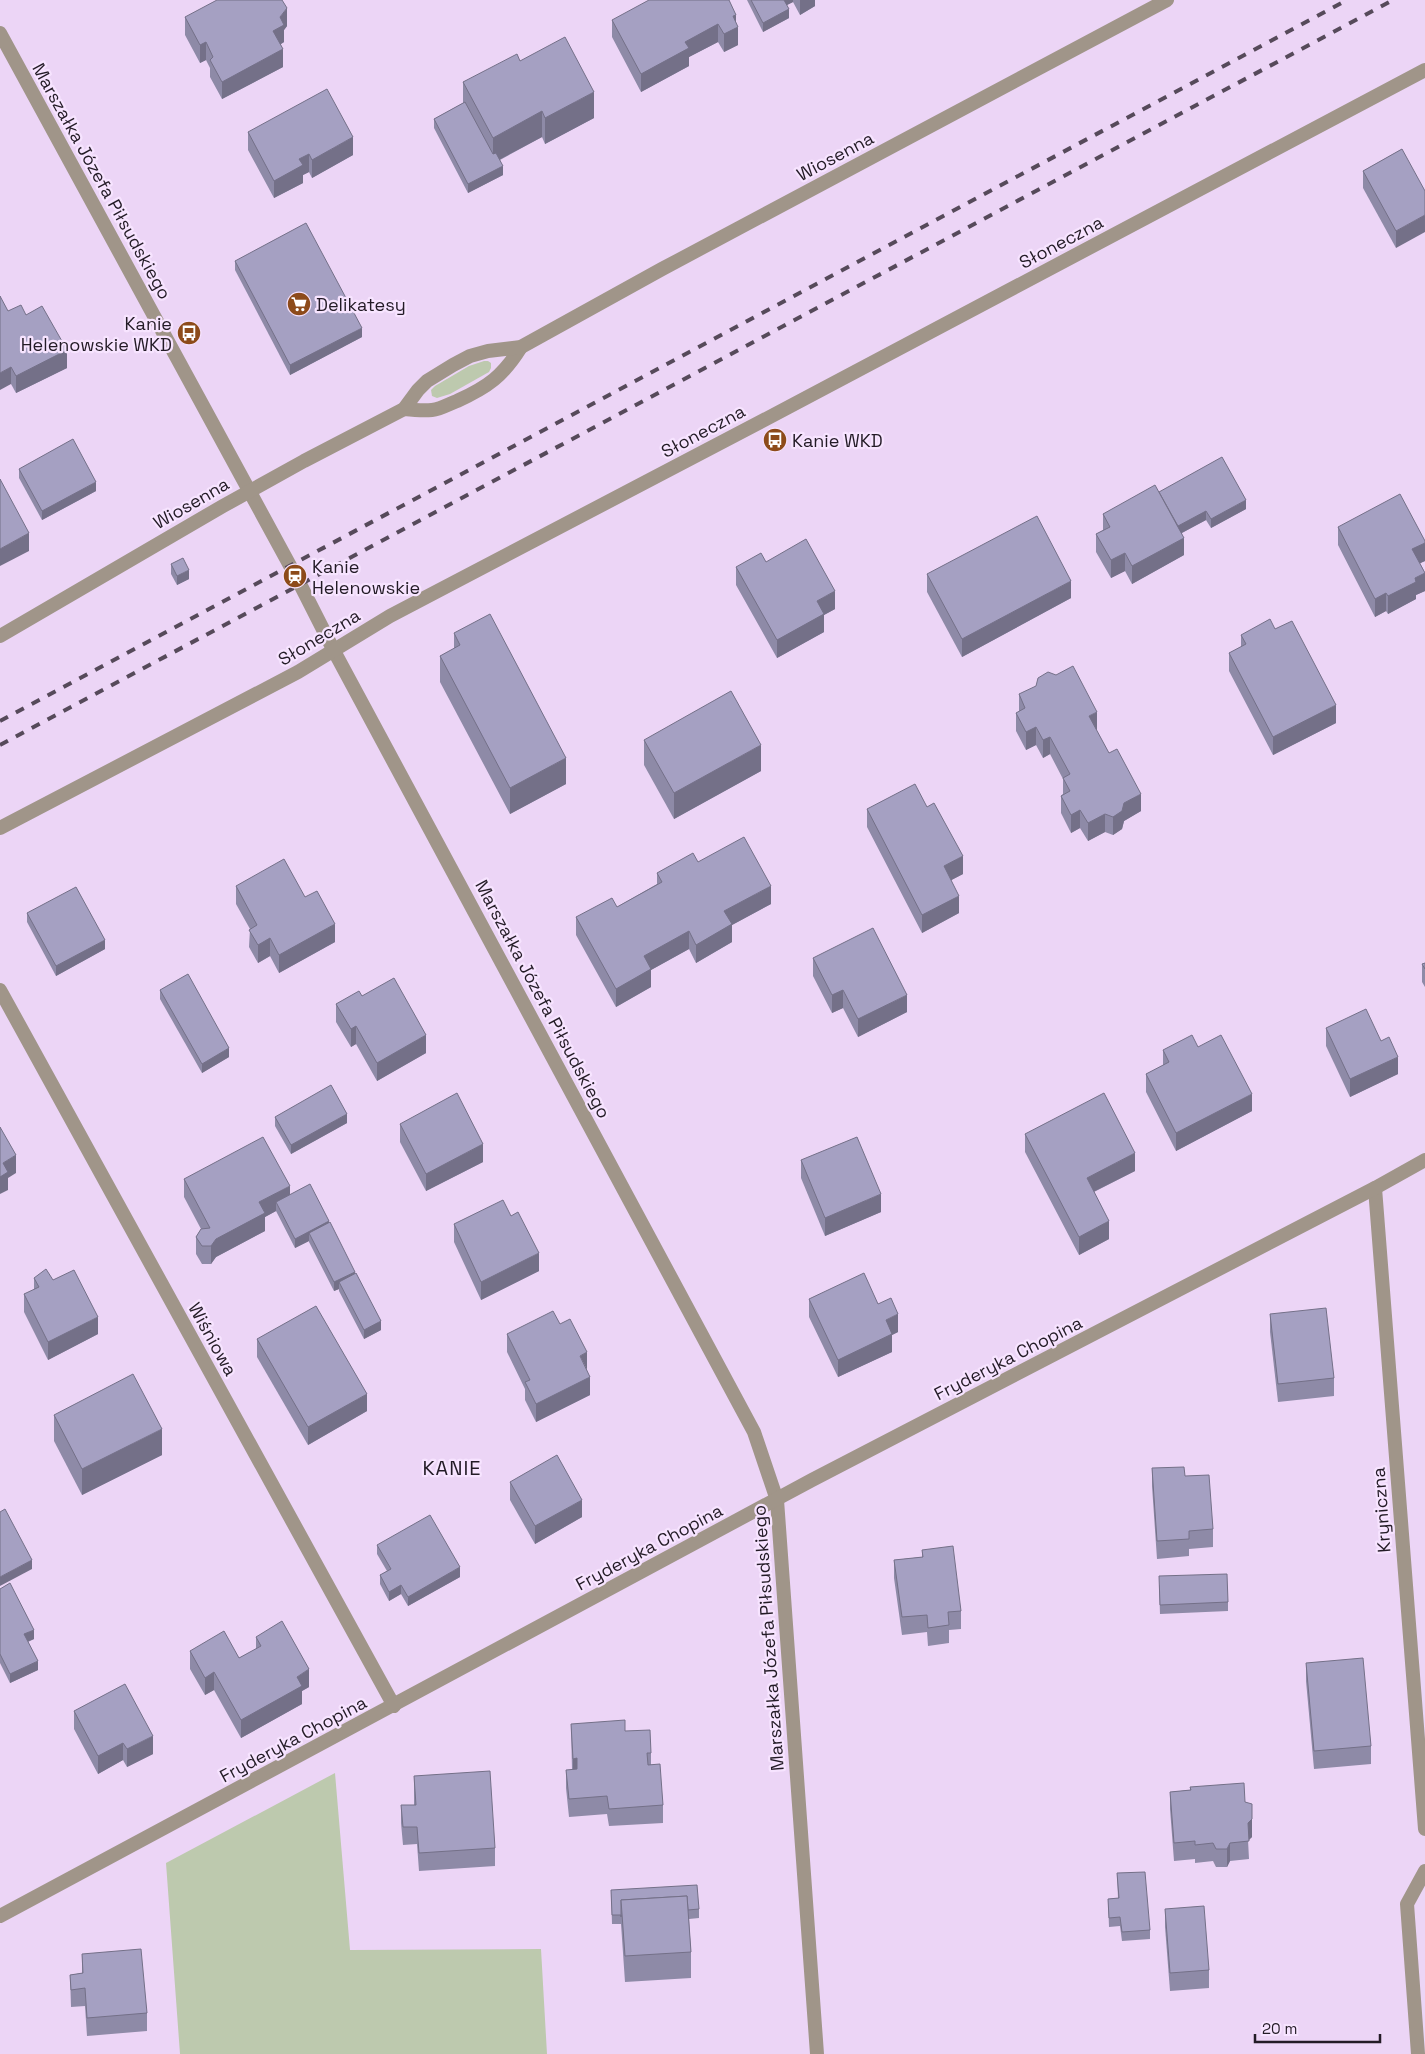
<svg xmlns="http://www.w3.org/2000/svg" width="1425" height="2054" font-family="'Space Grotesk',sans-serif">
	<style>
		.green { fill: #bdc9ae }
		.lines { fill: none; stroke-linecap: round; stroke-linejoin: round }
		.minor { stroke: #a09589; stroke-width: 14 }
		.rail { stroke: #564a5a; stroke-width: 4; stroke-dasharray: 9 9; stroke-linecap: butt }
		.wall { fill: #8e8aa7 }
		.shaded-wall { fill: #747088 }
		.building { fill: #a5a0c2; stroke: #747088 }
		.labels { text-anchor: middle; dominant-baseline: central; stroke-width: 4.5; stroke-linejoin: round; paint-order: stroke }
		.street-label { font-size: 18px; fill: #231b26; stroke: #f7e4ff }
		.poi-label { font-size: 18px; fill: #231b26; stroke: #f7e4ff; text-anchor: start }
		.quarter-label { font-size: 20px; letter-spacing: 1px; fill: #231b26; stroke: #f7e4ff }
	</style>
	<rect width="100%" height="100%" fill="#ecd5f6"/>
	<g class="green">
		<path d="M484 361H488L491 363V368L489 372 450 394 437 398 432 396 431 390 435 386 469 366Z"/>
		<path d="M335 1773 350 1950 541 1949 547 2054H180L166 1863Z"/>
	</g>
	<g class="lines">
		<g class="minor">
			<path d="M0 33 300 584 334 651 754 1432 777 1500 817 2054"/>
			<path d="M404 409C413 410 423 411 432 410 441 409 449 404 457 401 488 387 503 376 521 347"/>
			<path d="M0 636 223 506 304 461 404 409 418 390 427 381 453 365 470 356 488 351 521 347 662 269 1167 0"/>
			<path d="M0 828 298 672 390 616 764 420 1425 70"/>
			<path d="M0 990 394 1706"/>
			<path d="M1375 1188 1425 1829"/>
			<path d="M0 1916 812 1480 1375 1188 1425 1160"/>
			<path d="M1418 2054 1407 1904 1425 1871"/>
		</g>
		<g class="rail">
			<path d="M0 721 1347 0"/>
			<path d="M0 745 1393 0"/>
		</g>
	</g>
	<g class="wall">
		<path d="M747 0H815V6L800 15 793 2 787 5 789 18 763 32Z"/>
		<path d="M185 17 287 26 284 30V42L281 44 283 67 222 99 210 77V68L206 60 200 63 185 35Z"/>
		<path d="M612 20 736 23 738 45 724 52 718 42 689 57V66L641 92 612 37Z"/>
		<path d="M520 61 594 118 545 144 542 137 500 160 503 175 468 193 434 128V119L463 103V82Z"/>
		<path d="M248 132 353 155 312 178 309 172 303 175V183L274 198 248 150Z"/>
		<path d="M1402 149 1396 248 1363 188V171Z"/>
		<path d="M235 261 362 337 290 375 235 270Z"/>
		<path d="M8 311 26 315 67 368 16 393 11 384Z"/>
		<path d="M19 469 96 491 42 520 19 478Z"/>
		<path d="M1159 492 1246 509 1211 528 1206 520 1182 533 1184 555 1132 584 1125 571 1111 578 1096 552V534L1103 530V514Z"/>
		<path d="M1338 527 1425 541V561L1420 563 1425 573V591L1416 595V599L1388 614 1386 611 1375 617 1338 545Z"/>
		<path d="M766 562 835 609 824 615V632L777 658 736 585V567Z"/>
		<path d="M171 564 189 579 177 585 171 574Z"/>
		<path d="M927 574 1071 598 962 657 927 592Z"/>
		<path d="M1275 629 1336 723 1273 755 1229 671V653L1241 647V635Z"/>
		<path d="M454 633 566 784 510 814 440 682V656L454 649Z"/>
		<path d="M1019 694 1097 730H1096L1141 811 1124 821 1122 829 1113 835 1105 832 1088 841 1080 828 1071 833 1061 813V796L1063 794V779L1050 754 1043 758 1036 745 1026 750 1016 731V713L1019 712Z"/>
		<path d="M644 740 761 771 674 819 644 765Z"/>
		<path d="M927 807 963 874 951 880 959 913 922 933 867 827V809Z"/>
		<path d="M698 862 771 904 732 925V942L696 963 689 949 651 970V987L616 1007 576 935V917L617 907 657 884V873Z"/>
		<path d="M236 886 305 897 335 942 279 973 270 956 258 963 249 947 250 929 236 904Z"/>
		<path d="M27 913 105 949 56 976 27 922Z"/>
		<path d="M813 958 907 1012 858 1037 843 1008 832 1013 813 976Z"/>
		<path d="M1425 963V987L1422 982V964Z"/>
		<path d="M160 990 229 1057 202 1073 160 999Z"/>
		<path d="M362 996 426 1053 377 1081 356 1044 351 1047 336 1022V1004Z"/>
		<path d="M1326 1028 1381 1041 1398 1074 1350 1097 1326 1046Z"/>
		<path d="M1163 1050 1252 1111 1176 1151 1146 1092V1074L1163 1066Z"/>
		<path d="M275 1117 347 1123 291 1154 275 1126Z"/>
		<path d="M400 1124 483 1162 426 1191 400 1142Z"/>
		<path d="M1025 1134 1135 1171 1094 1192 1109 1239 1079 1255 1025 1152Z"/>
		<path d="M801 1160 881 1212 825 1236 801 1178Z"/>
		<path d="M184 1179 290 1195 329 1223 355 1274 381 1330 364 1339 339 1291V1289L334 1291 309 1242V1241L295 1248 276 1211 265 1217V1231L216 1257 211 1264H202L196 1254V1237L201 1229 184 1197Z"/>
		<path d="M511 1216 539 1271 481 1300 454 1242V1224Z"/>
		<path d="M34 1278 53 1280 98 1334 48 1360 24 1312V1294L34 1290Z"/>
		<path d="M809 1299 878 1304 898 1332 892 1335V1352L838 1377 809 1317Z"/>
		<path d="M1270 1314 1334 1378V1396L1278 1402 1270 1332Z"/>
		<path d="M560 1324 587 1370 590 1395 536 1422 525 1400V1389L507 1352V1334Z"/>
		<path d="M257 1339 367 1411 308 1445 257 1357Z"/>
		<path d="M54 1415 162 1455 82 1495 54 1441Z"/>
		<path d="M1152 1468 1185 1476 1213 1529V1547L1189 1549V1556L1157 1559 1152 1486Z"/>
		<path d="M510 1482 582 1517 535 1544 510 1500Z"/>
		<path d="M377 1545 460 1577 408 1606 401 1594 389 1601 380 1584V1575L387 1571 377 1554Z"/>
		<path d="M922 1550 961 1611V1629L949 1630V1643L928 1646 927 1632 902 1635 894 1578V1560L922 1557Z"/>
		<path d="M1159 1585 1228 1602V1611L1160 1614Z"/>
		<path d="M0 1589 34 1639 28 1642 38 1670 10 1683 0 1663Z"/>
		<path d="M256 1637 309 1687 302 1691V1704L241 1738 214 1690 205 1695 190 1669V1651L239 1658 256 1649Z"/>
		<path d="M1306 1663 1371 1746V1764L1314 1769 1306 1681Z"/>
		<path d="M74 1711 153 1754 127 1767 123 1760 98 1774 74 1729Z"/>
		<path d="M571 1724 625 1731 651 1753V1764L663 1805V1823L609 1826 607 1814 569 1817 566 1788V1770H572Z"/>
		<path d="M414 1776 495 1848V1866L419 1871 417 1844 403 1845 401 1823V1805H414Z"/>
		<path d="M1190 1787 1245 1802 1252 1837 1248 1840 1249 1859 1230 1861 1227 1867H1216L1213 1861 1195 1863V1859L1174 1861 1170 1809V1792L1190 1790Z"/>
		<path d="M1117 1873 1150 1930V1939L1122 1941 1120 1926 1109 1927 1108 1899 1118 1898Z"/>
		<path d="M611 1890 699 1909V1918L689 1919 691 1952V1978L625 1982 621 1924H612Z"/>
		<path d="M1165 1909 1209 1970V1988L1170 1991 1165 1927Z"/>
		<path d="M82 1954 147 2013V2031L87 2036 85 2006 71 2007 70 1975 82 1973Z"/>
	</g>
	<g class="shaded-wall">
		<path d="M783 0H793V2L783 7Z"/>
		<path d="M800 0H815V6L800 15Z"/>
		<path d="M287 8V26L284 30V42L273 49V31L280 17Z"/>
		<path d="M789 9V18L763 32V23Z"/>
		<path d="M736 15V28L738 27V45L724 52V34L733 16Z"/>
		<path d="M718 24V42L689 57V66L641 92V74L685 42Z"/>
		<path d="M206 42V60L200 63V45Z"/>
		<path d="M283 49V67L222 99V82Z"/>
		<path d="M594 92V118L545 144V118Z"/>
		<path d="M542 111V137L493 163V138Z"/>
		<path d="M353 137V155L312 178V160Z"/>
		<path d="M309 154V172L303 175V183L274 198V181L299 159Z"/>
		<path d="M503 166V175L468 193V184Z"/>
		<path d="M1425 215V232L1396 248V231Z"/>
		<path d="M362 328V337L290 375V365Z"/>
		<path d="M67 350V368L16 393V376Z"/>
		<path d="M11 367V384L0 390V373Z"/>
		<path d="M96 482V491L42 520V511Z"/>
		<path d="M1246 500V509L1211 528V519Z"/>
		<path d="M1206 511V520L1174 537V528Z"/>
		<path d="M29 533V551L0 566V549Z"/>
		<path d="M1184 538V555L1132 584V566Z"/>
		<path d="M1425 543V561L1412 567V549Z"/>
		<path d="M1125 553V571L1111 578V560Z"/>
		<path d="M189 570V579L177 585V576Z"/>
		<path d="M1425 573V591L1416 595V599L1388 614V596L1415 578Z"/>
		<path d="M1071 581V598L962 657V639Z"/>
		<path d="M835 591V609L824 615V632L777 658V640L817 601Z"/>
		<path d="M1386 593V611L1375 617V599Z"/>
		<path d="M1336 705V723L1273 755V737Z"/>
		<path d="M1097 712V730L1089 734V716Z"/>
		<path d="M1036 727V745L1026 750V732Z"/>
		<path d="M1050 737V754L1043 758V740Z"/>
		<path d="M761 745V771L674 819V793Z"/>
		<path d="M566 758V784L510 814V788Z"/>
		<path d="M1141 794V811L1124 821 1122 829 1113 835V817L1124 803Z"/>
		<path d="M1080 810V828L1071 833V815Z"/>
		<path d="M1105 814V832L1088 841V823Z"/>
		<path d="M963 856V874L944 884V866Z"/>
		<path d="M771 886V904L732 925V942L696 963V945L724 911Z"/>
		<path d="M959 896V913L922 933V915Z"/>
		<path d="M335 924V942L279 973V955Z"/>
		<path d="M689 931V949L651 970V987L616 1007V989L644 956Z"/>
		<path d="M270 938V956L258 963V945Z"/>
		<path d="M105 940V949L56 976V966Z"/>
		<path d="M843 990V1008L832 1013V995Z"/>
		<path d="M907 995V1012L858 1037V1019Z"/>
		<path d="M356 1026V1044L351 1047V1029Z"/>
		<path d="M426 1035V1053L377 1081V1063Z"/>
		<path d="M229 1048V1057L202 1073V1064Z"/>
		<path d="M1398 1057V1074L1350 1097V1079Z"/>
		<path d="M1252 1094V1111L1176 1151V1133Z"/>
		<path d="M347 1114V1123L291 1154V1145Z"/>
		<path d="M483 1144V1162L426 1191V1174Z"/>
		<path d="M1135 1153V1171L1087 1195V1178Z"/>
		<path d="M16 1155V1173L8 1178V1190L0 1194V1177L3 1163Z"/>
		<path d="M290 1186V1204L276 1202V1211L265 1217V1231L216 1257 211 1264V1246L216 1239 259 1202Z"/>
		<path d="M881 1194V1212L825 1236V1218Z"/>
		<path d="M329 1221V1230L309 1233V1241L295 1248V1239Z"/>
		<path d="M1109 1221V1239L1079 1255V1237Z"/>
		<path d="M539 1253V1271L481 1300V1282Z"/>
		<path d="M355 1272V1281L339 1282V1289L334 1291V1282Z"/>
		<path d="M898 1314V1332L892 1335V1352L838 1377V1360L886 1320Z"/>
		<path d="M98 1317V1334L48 1360V1342Z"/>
		<path d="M381 1321V1330L364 1339V1330Z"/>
		<path d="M587 1352V1370L580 1356Z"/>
		<path d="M590 1377V1395L536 1422V1404Z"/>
		<path d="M367 1394V1411L308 1445V1427Z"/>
		<path d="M162 1429V1455L82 1495V1469Z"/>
		<path d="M582 1500V1517L535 1544V1526Z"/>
		<path d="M32 1560V1569L0 1586V1577Z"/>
		<path d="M460 1567V1577L408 1606V1597Z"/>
		<path d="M401 1585V1594L389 1601V1592Z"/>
		<path d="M34 1630V1639L24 1643V1634Z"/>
		<path d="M38 1661V1670L10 1683V1674Z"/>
		<path d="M309 1669V1687L302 1691V1704L241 1738V1720L297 1677Z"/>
		<path d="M214 1672V1690L205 1695V1678Z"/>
		<path d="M153 1736V1754L127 1767V1749Z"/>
		<path d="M123 1743V1760L98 1774V1756Z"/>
		<path d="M577 1758V1776L573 1777V1759Z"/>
		<path d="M1252 1819V1837L1248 1841V1823Z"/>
		<path d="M1230 1843V1861L1227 1867V1849Z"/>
	</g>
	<g class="building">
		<path d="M217 0H282L287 8 280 17 284 25 273 31 283 49 222 82 210 60 213 57 206 42 200 45 185 17Z"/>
		<path d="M649 0H729L736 15 733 16 738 27 724 34 718 24 685 42 689 48 641 74 612 20Z"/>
		<path d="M751 0H784L789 9 763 23Z"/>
		<path d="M565 37 594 92 545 118 542 111 493 138 463 82 517 54 520 61Z"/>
		<path d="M327 89 353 137 312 160 309 154 299 159 303 165 274 181 248 132Z"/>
		<path d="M465 102 493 154 496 153 503 166 468 184 434 119Z"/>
		<path d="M1402 149 1425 191V215L1396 231 1363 171Z"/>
		<path d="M306 223 362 328 290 365 235 261Z"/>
		<path d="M0 296 8 311 21 305 26 315 42 306 67 350 16 376 11 367 0 373Z"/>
		<path d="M73 439 96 482 42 511 19 469Z"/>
		<path d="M1222 457 1246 500 1211 519 1206 511 1178 526 1159 492Z"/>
		<path d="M0 479 29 533 0 549Z"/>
		<path d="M1155 485 1184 538 1132 566 1125 553 1111 560 1096 534 1110 527 1103 514Z"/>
		<path d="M1400 494 1425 541V543L1412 549 1425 573 1415 578 1416 582 1388 596 1386 593 1375 599 1338 527Z"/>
		<path d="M1037 516 1071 581 962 639 927 574Z"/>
		<path d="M806 539 835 591 817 601 824 614 777 640 736 567 761 553 766 562Z"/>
		<path d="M183 558 189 570 177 576 171 564Z"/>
		<path d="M490 614 566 758 510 788 440 656 460 645 454 633Z"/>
		<path d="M1270 619 1275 629 1292 621 1336 705 1273 737 1229 653 1246 644 1241 635Z"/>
		<path d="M1073 666 1097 712 1089 716 1109 753 1117 749 1141 794 1124 803 1122 811 1113 817 1105 814 1088 823 1080 810 1071 815 1061 796 1070 791 1063 778 1070 774 1050 737 1043 740 1036 727 1026 732 1016 713 1025 708 1019 694 1036 686 1038 678 1048 672 1056 675Z"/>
		<path d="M731 691 761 745 674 793 644 740Z"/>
		<path d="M915 784 927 807 934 803 963 856 944 866 959 896 922 915 867 809Z"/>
		<path d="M744 837 771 886 724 911 732 924 696 945 689 931 644 956 651 969 616 989 576 917 612 898 617 907 662 882 657 873 693 853 698 862Z"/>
		<path d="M284 859 305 897 317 891 335 924 279 955 270 938 258 945 249 930 257 925 236 886Z"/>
		<path d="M76 887 105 940 56 966 27 913Z"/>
		<path d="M873 928 907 995 858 1019 843 990 832 995 813 958Z"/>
		<path d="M1425 963V969L1422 964Z"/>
		<path d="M188 974 229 1048 202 1064 160 990Z"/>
		<path d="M394 978 426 1035 377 1063 356 1026 351 1029 336 1004 359 991 362 996Z"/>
		<path d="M1366 1009 1381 1041 1389 1037 1398 1057 1350 1079 1326 1028Z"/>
		<path d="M1192 1035 1198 1047 1221 1035 1252 1094 1176 1133 1146 1074 1169 1062 1163 1050Z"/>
		<path d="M331 1085 347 1114 291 1145 275 1117Z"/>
		<path d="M457 1093 483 1144 426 1174 400 1124Z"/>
		<path d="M1104 1093 1135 1153 1087 1178 1109 1221 1079 1237 1025 1134Z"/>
		<path d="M0 1127 16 1155 3 1163 8 1172 0 1177Z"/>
		<path d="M263 1137 290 1186 259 1202 265 1213 216 1239 211 1246H202L196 1237 201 1229 210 1228 184 1179Z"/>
		<path d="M857 1137 881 1194 825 1218 801 1160Z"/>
		<path d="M310 1184 329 1221 295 1239 276 1202Z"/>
		<path d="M503 1200 511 1216 518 1212 539 1253 481 1282 454 1224Z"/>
		<path d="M330 1222 355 1272 334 1282 309 1233Z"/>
		<path d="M46 1269 53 1280 74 1270 98 1317 48 1342 24 1294 39 1287 34 1278Z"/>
		<path d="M356 1273 381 1321 364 1330 339 1282Z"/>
		<path d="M864 1273 878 1304 891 1298 898 1314 886 1320 892 1334 838 1360 809 1299Z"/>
		<path d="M316 1306 367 1394 308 1427 257 1339Z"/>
		<path d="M1326 1308 1334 1378 1278 1384 1270 1314Z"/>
		<path d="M553 1311 560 1324 570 1319 587 1352 580 1356 590 1377 536 1404 525 1382 530 1380 507 1334Z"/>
		<path d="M133 1374 162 1429 82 1469 54 1415Z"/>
		<path d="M557 1455 582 1500 535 1526 510 1482Z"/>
		<path d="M1184 1467 1185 1476 1209 1475 1213 1529 1189 1531V1539L1157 1541 1152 1468Z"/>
		<path d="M5 1509 32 1560 0 1577V1512Z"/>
		<path d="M430 1515 460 1567 408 1597 401 1585 389 1592 380 1575 391 1569 377 1545Z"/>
		<path d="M953 1546 961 1611 948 1612 949 1625 928 1628 927 1615 902 1617 894 1560 923 1557 922 1550Z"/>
		<path d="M1227 1574 1228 1602 1160 1605 1159 1576Z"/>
		<path d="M10 1583 34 1630 24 1634 38 1661 10 1674 0 1654V1589Z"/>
		<path d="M282 1621 309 1669 297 1677 302 1686 241 1720 214 1672 205 1678 190 1651 224 1631 239 1658 261 1646 256 1637Z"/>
		<path d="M1363 1658 1371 1746 1314 1751 1306 1663Z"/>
		<path d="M125 1684 153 1736 127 1749 123 1743 98 1756 74 1711Z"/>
		<path d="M625 1720V1731L650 1730 651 1753H647L648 1765 660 1764 663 1805 609 1809 607 1796 569 1799 566 1770 577 1769V1758L573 1759 571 1724Z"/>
		<path d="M490 1771 495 1848 419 1853 417 1827H403L401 1805H416L414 1776Z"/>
		<path d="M1244 1783 1245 1802 1252 1804V1819L1248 1823 1249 1841 1230 1843 1227 1849H1216L1213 1843 1195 1845V1841L1174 1843 1170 1792 1191 1790 1190 1787Z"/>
		<path d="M1145 1872 1150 1930 1122 1932 1120 1917 1109 1918 1108 1899 1119 1898 1117 1873Z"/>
		<path d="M697 1885 699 1909 688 1910 687 1896 621 1900V1917V1915H612L611 1890Z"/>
		<path d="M687 1896 691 1952 625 1956 621 1900Z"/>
		<path d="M1204 1906 1209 1970 1170 1973 1165 1909Z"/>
		<path d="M141 1949 147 2013 87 2018 85 1988 71 1990 70 1975 83 1973 82 1954Z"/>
	</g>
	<defs>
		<g id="supermarket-disc" transform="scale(1.25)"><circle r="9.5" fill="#8d4b1a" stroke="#f7e4ff"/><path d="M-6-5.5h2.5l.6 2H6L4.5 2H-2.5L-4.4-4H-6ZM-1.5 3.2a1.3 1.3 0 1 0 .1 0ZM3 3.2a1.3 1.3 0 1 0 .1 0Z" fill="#fff"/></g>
		<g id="bus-disc" transform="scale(1.25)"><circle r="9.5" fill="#8d4b1a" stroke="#f7e4ff"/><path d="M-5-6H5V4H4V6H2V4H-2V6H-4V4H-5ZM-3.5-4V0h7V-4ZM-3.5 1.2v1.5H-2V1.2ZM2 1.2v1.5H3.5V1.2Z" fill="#fff"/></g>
		<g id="station-disc" transform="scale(1.25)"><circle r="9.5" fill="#8d4b1a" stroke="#f7e4ff"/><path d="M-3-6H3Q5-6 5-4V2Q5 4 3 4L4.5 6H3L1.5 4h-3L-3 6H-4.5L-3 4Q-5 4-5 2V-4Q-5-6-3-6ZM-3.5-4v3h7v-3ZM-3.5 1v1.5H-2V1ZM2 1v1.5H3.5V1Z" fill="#fff"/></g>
	</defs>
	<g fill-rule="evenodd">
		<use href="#supermarket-disc" x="299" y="304"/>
		<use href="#bus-disc" x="189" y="333"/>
		<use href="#bus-disc" x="775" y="440"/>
		<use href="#station-disc" x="295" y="576"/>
	</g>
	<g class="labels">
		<g class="street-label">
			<text transform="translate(835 156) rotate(-28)">Wiosenna</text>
			<text transform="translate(102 181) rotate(61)">Marszałka Józefa Piłsudskiego</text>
			<text transform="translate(1061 242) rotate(-28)">Słoneczna</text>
			<text transform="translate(703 431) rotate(-28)">Słoneczna</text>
			<text transform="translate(191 503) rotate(-30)">Wiosenna</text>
			<text transform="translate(319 637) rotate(-31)">Słoneczna</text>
			<text transform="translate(543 999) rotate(62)">Marszałka Józefa Piłsudskiego</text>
			<text transform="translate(213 1339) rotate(61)">Wiśniowa</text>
			<text transform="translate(1008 1358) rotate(-27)">Fryderyka Chopina</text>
			<text transform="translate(1381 1510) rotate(-94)">Kryniczna</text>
			<text transform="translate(649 1547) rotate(-28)">Fryderyka Chopina</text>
			<text transform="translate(768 1638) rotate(-94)">Marszałka Józefa Piłsudskiego</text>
			<text transform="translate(293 1739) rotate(-28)">Fryderyka Chopina</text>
		</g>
		<g class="poi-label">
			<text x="316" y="304">Delikatesy</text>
			<text x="172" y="323" text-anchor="end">Kanie<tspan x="172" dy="21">Helenowskie WKD</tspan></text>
			<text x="792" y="440">Kanie WKD</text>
			<text x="312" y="566">Kanie<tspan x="312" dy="21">Helenowskie</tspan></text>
		</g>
		<g class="quarter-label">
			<text x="452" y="1468">KANIE</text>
		</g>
	</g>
	<path d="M1255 2034v8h125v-8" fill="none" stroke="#231b26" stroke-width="2.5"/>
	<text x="1262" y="2034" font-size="15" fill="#231b26" stroke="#f7e4ff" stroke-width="4" paint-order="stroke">20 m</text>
</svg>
